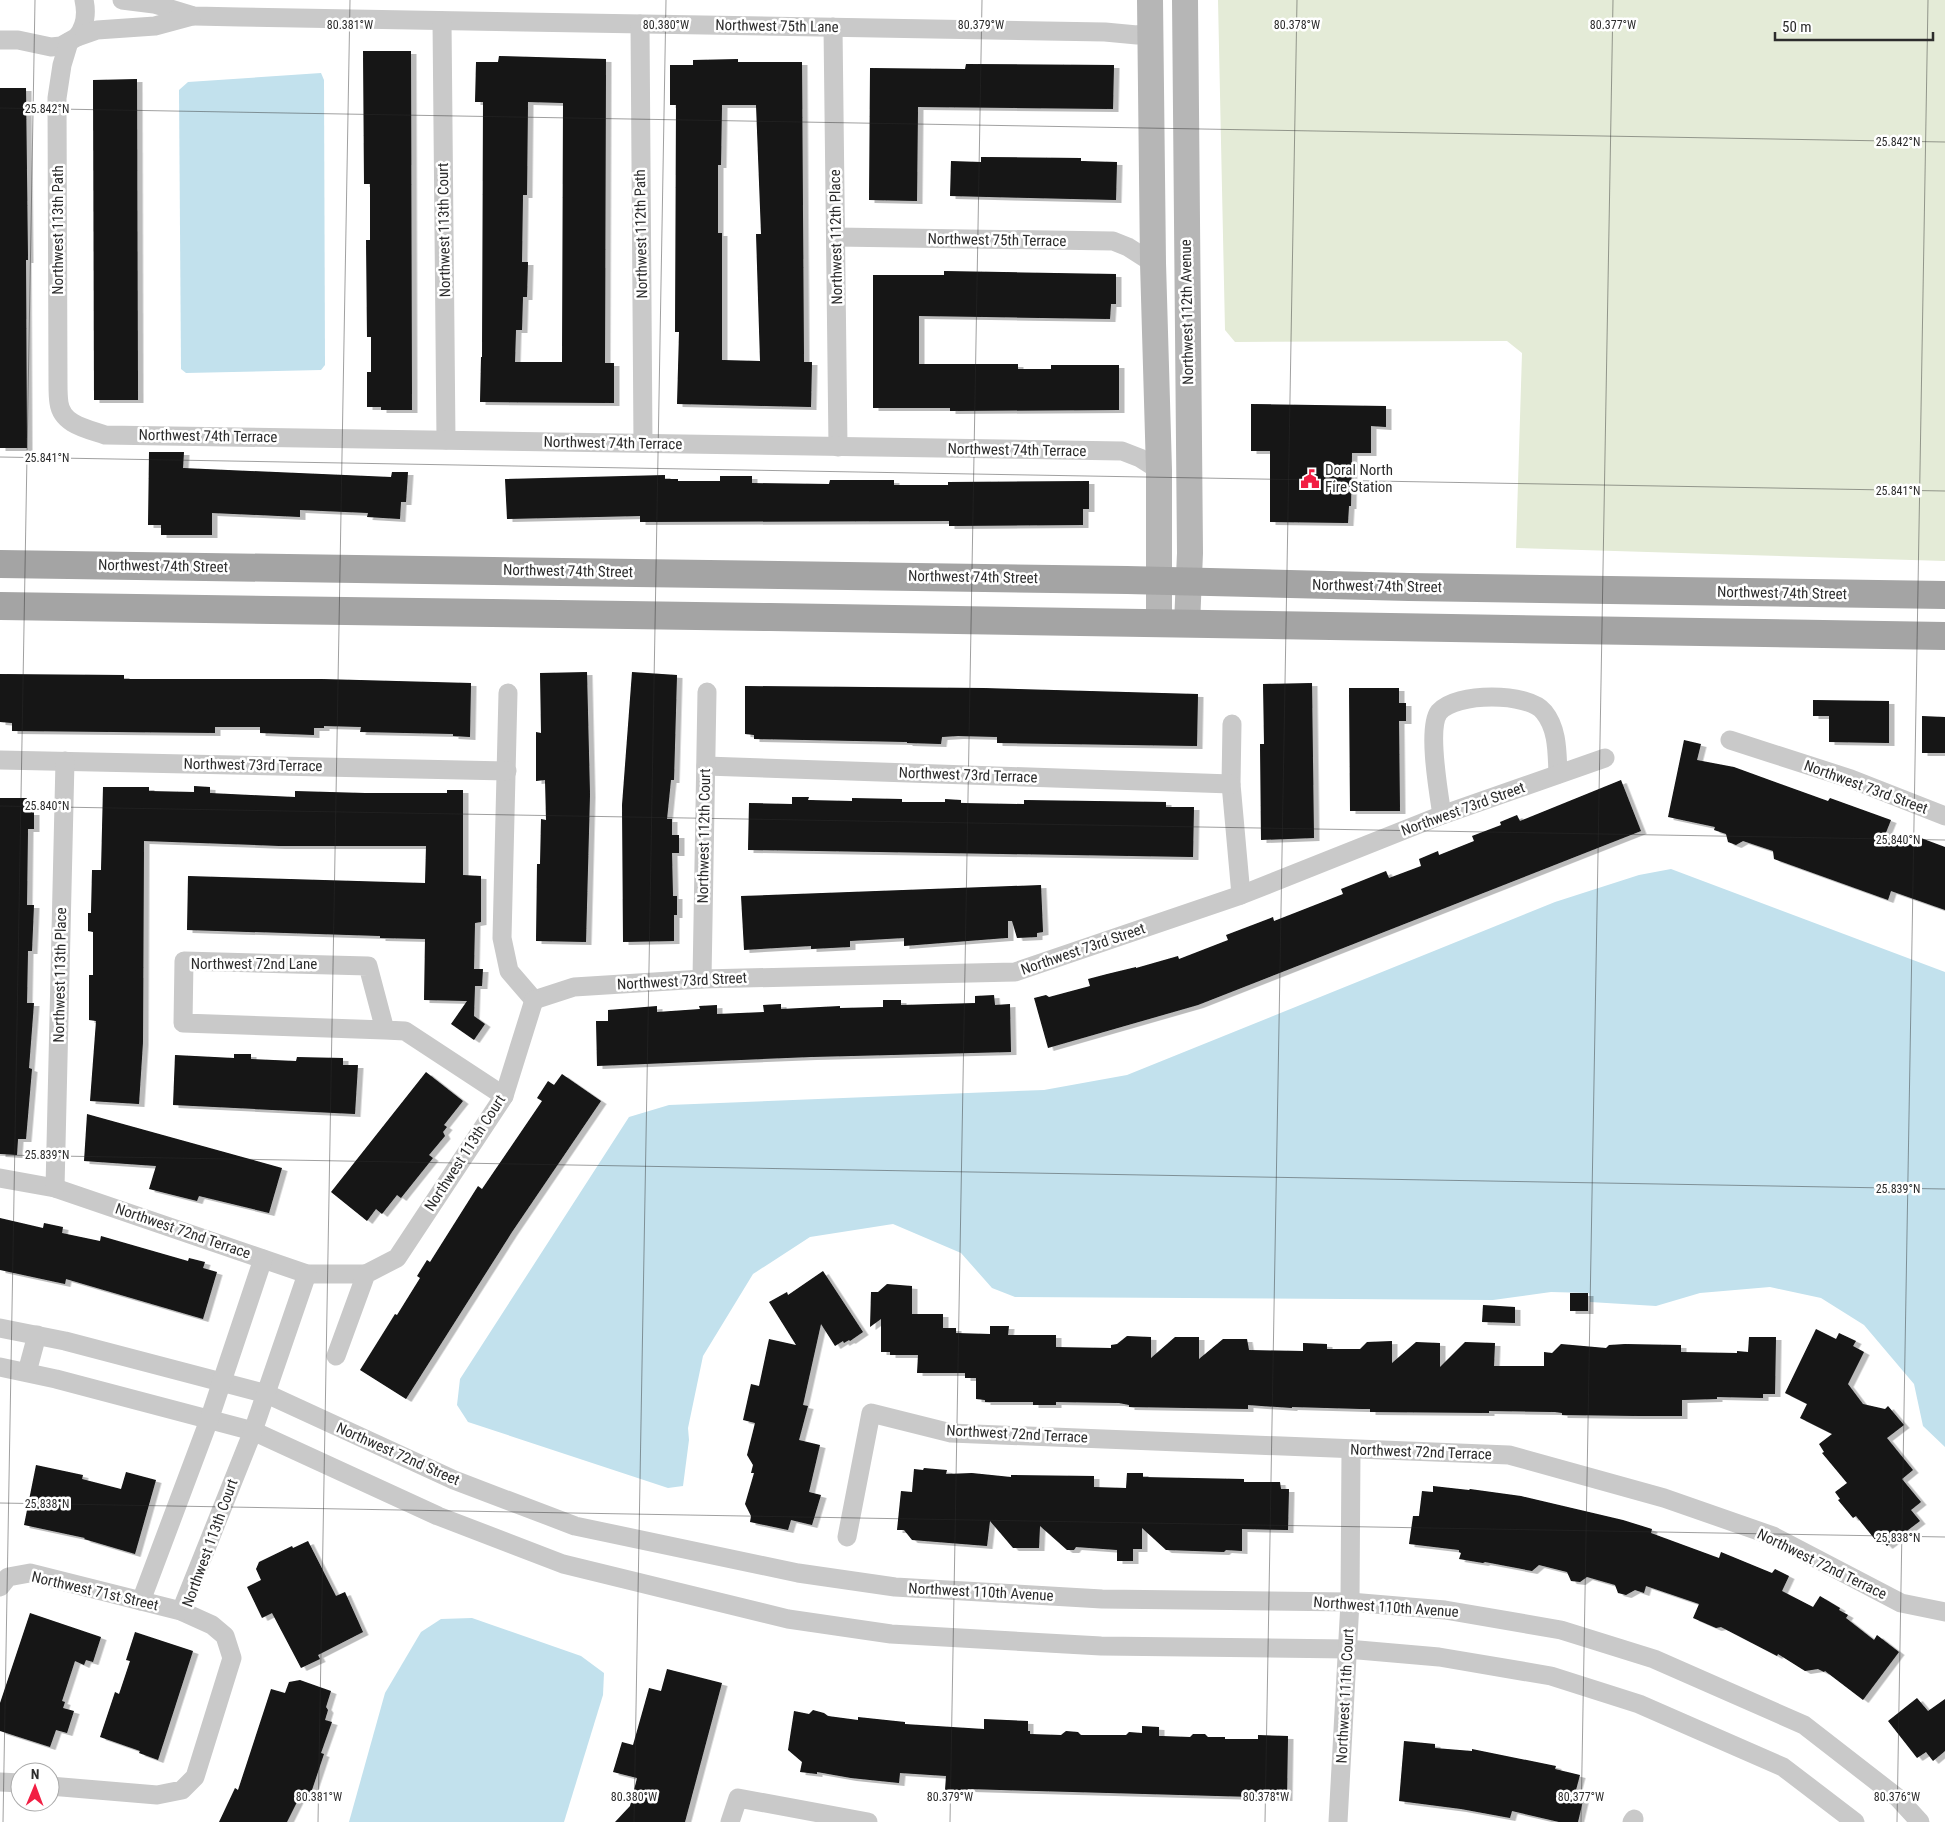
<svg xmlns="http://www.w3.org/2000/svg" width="1945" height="1822" font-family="'Roboto Condensed',sans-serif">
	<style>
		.green { fill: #e4ebd7 }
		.water { fill: #c2e1ed }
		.building { fill: #131313; fill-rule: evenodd; filter: url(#shadow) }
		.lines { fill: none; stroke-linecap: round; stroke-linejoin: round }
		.street { stroke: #c9c9c9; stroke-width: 19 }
		.secondary { stroke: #b6b6b6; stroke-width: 26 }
		.primary { stroke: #a4a4a4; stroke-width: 28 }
		.ticks { fill: none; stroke: #2c2c2c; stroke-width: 1; stroke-opacity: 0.45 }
		.labels { text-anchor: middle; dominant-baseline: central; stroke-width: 5; stroke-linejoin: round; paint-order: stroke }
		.street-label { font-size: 15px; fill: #2c2c2c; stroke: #fff }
		.poi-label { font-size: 15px; fill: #2c2c2c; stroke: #fff; text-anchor: start }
		.ticks-label { font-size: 12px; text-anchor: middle; fill: #2c2c2c; stroke: #fff; stroke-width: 5; stroke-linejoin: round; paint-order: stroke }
	</style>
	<defs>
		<filter id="shadow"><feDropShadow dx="5.5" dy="3" stdDeviation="0" flood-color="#0004"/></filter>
	</defs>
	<rect width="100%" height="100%" fill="#fff"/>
	<path class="green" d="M1218 0H1945V561L1516 548 1522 353 1507 341 1235 342 1225 330Z"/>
	<g class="water">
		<path d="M321 73 324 80 325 365 321 370 186 373 181 369 179 90 188 82Z"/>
		<path d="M1671 869 1945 972V1447L1923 1426 1914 1384 1864 1325 1821 1298 1770 1287 1700 1293 1656 1306 1590 1302 1589 1293 1551 1292 1493 1300 1015 1297 992 1288 961 1253 893 1224 810 1237 753 1274 703 1356 688 1428 689 1440 683 1486 668 1488 468 1422 457 1405 460 1379 629 1117 669 1105 1044 1090 1127 1075 1555 902 1639 875Z"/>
		<path d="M472 1618 581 1656 604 1673 603 1695 564 1822H349L385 1693 421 1632 441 1619Z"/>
	</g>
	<g class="building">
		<path d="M363 51H411L412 410H381V407H367V372H371V337H367L366 240H370V184H364Z"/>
		<path d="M499 56 606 59 605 363H614V403L480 402 481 357H482L483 102H475L476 62H498ZM528 102 563 103 562 362H515L516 330H522L523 297H527L528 262H522L523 195H527Z"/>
		<path d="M738 59V62H802L804 362H812L811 407 677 404 679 332H675L676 105H670V65H693V60ZM722 105H756L761 234H756L760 361 722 360V233H718V165H721Z"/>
		<path d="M966 64 1114 65 1113 109 918 107 917 201 869 200 870 68 965 69Z"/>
		<path d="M137 79 138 400H94L93 80Z"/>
		<path d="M0 88H26L28 260H26L27 448H0Z"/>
		<path d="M981 157 1081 158V161L1117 162 1116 200 950 196 951 161 981 162Z"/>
		<path d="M944 271 1116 274V304H1111L1110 319 919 316V364H1018V369H1051V365H1119V410L950 411V408H873V275H944Z"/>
		<path d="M1251 404 1386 406V427L1371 426V453H1352L1351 506H1349L1348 523 1270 522V451H1251Z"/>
		<path d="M149 452H184L183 468 391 477 392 472H408L406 502H401L400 519 367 517 368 513 300 510V517L212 513V535H161V525H148Z"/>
		<path d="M665 475V479H678V481H720V476H752V483L829 484 830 480H894V485H948V482L1089 481V509H1083V525L949 526V521L640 522V516L507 519 505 479Z"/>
		<path d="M587 672 590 794 586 942 536 941 537 864H540L541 819 546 820 545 780 536 781V732L541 733 540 673Z"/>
		<path d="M632 672 677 675 674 780H671L667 819H672V835H679V853H672L673 896H677V915H674V941L623 942 622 805Z"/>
		<path d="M0 674 124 675V679H322L471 683 470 737 453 736V734L360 732 361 727 324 726V728H314V735L260 733V727H215V733L12 731V723L0 722Z"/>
		<path d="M1312 683 1314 838 1261 840 1260 744H1264L1263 684Z"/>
		<path d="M745 686 984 688 1198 694 1197 746 997 743V737L958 736 942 737 941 744 907 743V742L754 739V735L745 734Z"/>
		<path d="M1349 688H1399V703H1406V721H1399L1400 811H1350Z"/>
		<path d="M1813 700 1889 701V743L1829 742V716H1813Z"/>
		<path d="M1922 716 1945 717V753H1922Z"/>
		<path d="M1684 740 1701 744 1697 760 1734 767 1828 801 1830 798 1891 820 1885 835 1918 847 1921 838 1945 847V910L1891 891 1888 900 1774 859 1773 851 1743 841 1736 845 1728 842 1726 834 1714 830 1715 827 1668 817Z"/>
		<path d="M1621 780 1641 831 1198 1005 1048 1048 1034 998 1046 995 1049 997 1090 986 1088 979 1107 974 1136 967V968L1178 956 1179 959 1228 940 1226 935 1255 924 1273 917 1274 921 1343 894 1341 889 1386 871 1389 878 1421 866 1419 859 1438 851 1439 855 1474 841 1472 836 1501 825 1500 822 1517 815 1520 821Z"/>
		<path d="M194 786 210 787V793L295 797V791L365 793H447V790H463V875L481 876V922L475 923 474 969H483L482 986H475L474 1016 485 1024 474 1040 451 1024 467 1001 424 1000 425 939 380 938V936L187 930 188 876 425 883 426 846H280L144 841 143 1042 139 1104 90 1101 96 1021 89 1020V975H93V932L88 931V913H91L92 870H101L103 787H149V791L194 792Z"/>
		<path d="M792 797H809L808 800 852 801V798L902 799V802H945V799L961 800V803L1024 804V800L1166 802V807H1194L1193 857 748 850 749 803 792 804Z"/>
		<path d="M0 798H27V812H34V829H28L27 905H34L32 951H28L27 1003H34L29 1068 32 1069 26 1139H18L17 1155 0 1154Z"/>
		<path d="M1041 885 1043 932 1037 933V937L1017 938 1012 921H1008V938H1006L904 946V938L850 941V947L811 949V946L744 950 741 896Z"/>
		<path d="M994 995 995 1005 1010 1004 1011 1052 811 1057 597 1066 596 1021H608V1010L657 1006V1012L700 1009 699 1006 717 1005V1014L764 1012 763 1005 781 1004V1009L840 1006V1008L883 1007V1000H901V1005L975 1003V996Z"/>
		<path d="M234 1054H251V1059L296 1061 297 1057 343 1058V1065H358L355 1114 173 1105 175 1055 234 1058Z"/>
		<path d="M426 1072 463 1101 444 1125 447 1127 443 1132 445 1136 429 1155 433 1158 401 1198 397 1195 382 1214 376 1209 367 1221 331 1192Z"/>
		<path d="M562 1074 601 1101 512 1232 406 1399 360 1370 395 1314 397 1315 420 1278 417 1276 427 1260 430 1262 478 1186 482 1189 542 1101 537 1098 548 1081 554 1085Z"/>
		<path d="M87 1114 282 1168 269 1213 199 1196 197 1201 149 1189 156 1166 84 1161Z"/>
		<path d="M0 1218 43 1228 44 1223 63 1227 62 1233 100 1241 101 1236 188 1261 189 1258 205 1262 203 1268 217 1272 203 1319 66 1279 65 1284 0 1270Z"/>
		<path d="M823 1271 863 1332 850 1341 849 1340 844 1343 843 1341 835 1346 821 1324 803 1405 808 1406 799 1440 820 1445 809 1492 821 1495 812 1525 791 1520 788 1530 750 1522 751 1516 745 1504 754 1473H751L753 1465 747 1455 755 1423 743 1420 751 1384 759 1386 769 1339 796 1345 769 1302 787 1292 788 1295Z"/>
		<path d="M887 1284 912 1286V1314H943V1328H956V1333L990 1334V1326H1009L1008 1335H1056V1347L1111 1348V1345L1117 1344 1127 1336 1151 1337V1358L1175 1337H1199V1359L1223 1339H1247L1249 1350 1303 1351V1343L1327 1344V1349H1360L1367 1342 1392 1341V1363L1416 1342 1440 1343V1367L1465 1342 1495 1343 1494 1366H1544V1352L1552 1353 1561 1344 1606 1348 1609 1345 1625 1344 1681 1345V1352L1737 1353V1351L1748 1352 1749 1337H1776L1775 1394H1763V1398L1717 1397V1399L1682 1400V1416H1638L1562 1415V1413L1555 1412 1489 1411V1413L1370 1412V1409H1362L1292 1407V1408L1248 1405V1409L1129 1407V1405L1119 1403 1056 1402V1405H1033V1402H985V1400L976 1399V1378H965V1373H917L918 1355H890V1352H881V1319L870 1327 871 1292H878Z"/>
		<rect x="1570" y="1293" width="18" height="18"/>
		<path d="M1483 1305 1515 1307V1323L1482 1322Z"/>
		<path d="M1816 1329 1836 1339 1839 1333 1856 1341 1853 1346 1864 1352 1848 1384 1863 1404 1885 1409 1888 1406 1904 1425 1887 1438 1913 1470 1902 1479 1921 1502 1911 1510 1920 1521 1887 1546 1881 1539 1877 1542 1856 1516 1853 1518 1838 1500 1840 1499 1835 1492 1847 1483 1822 1453 1824 1452 1819 1444 1832 1434 1800 1418 1807 1404 1785 1393Z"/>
		<path d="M36 1465 83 1475 82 1479 121 1489 126 1472 156 1480 135 1554 84 1539 85 1538 24 1525Z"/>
		<path d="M924 1468 947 1470 946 1474 972 1473 1011 1477V1475L1094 1476V1487L1126 1488 1127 1473H1143V1477L1244 1479V1482H1280L1281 1489H1289L1288 1530 1242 1529V1551L1226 1550 1224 1552 1166 1550 1142 1528V1549H1133V1561H1117V1550L1076 1547 1074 1550H1067L1040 1526 1039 1548H1013L990 1521 987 1546 912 1540 904 1530H897L901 1491 912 1492 914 1469 923 1470Z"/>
		<path d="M1433 1486 1469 1490 1470 1489 1521 1496 1623 1520 1652 1529 1651 1533 1719 1558 1721 1552 1772 1573 1775 1569 1789 1576 1782 1591 1813 1607 1820 1596 1840 1608 1839 1610 1848 1615 1846 1618 1874 1640 1877 1635 1899 1652 1863 1700 1825 1671 1824 1672 1818 1669 1805 1671 1778 1654 1777 1656 1721 1627 1716 1628 1693 1618 1699 1604 1646 1586 1644 1593 1635 1590 1626 1595 1618 1593 1615 1585 1587 1577 1580 1582 1571 1581 1567 1572 1539 1565 1532 1571 1485 1562 1483 1563 1459 1559 1461 1553 1459 1552V1550L1409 1544 1413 1516H1419L1422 1491 1433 1492Z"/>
		<path d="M308 1541 336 1596 345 1592 363 1632 318 1655 320 1659 301 1668 272 1613 262 1618 247 1587 261 1580 256 1569 259 1562 292 1546 293 1548Z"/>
		<path d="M30 1613 101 1637 93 1662 86 1660 84 1665 75 1661 62 1701 65 1702 63 1708 74 1711 67 1733 56 1730 50 1747 0 1731V1703Z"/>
		<path d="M135 1632 193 1651 158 1760 139 1753 140 1751 100 1737 115 1692 119 1694 130 1661 126 1660Z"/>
		<path d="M667 1669 722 1683 685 1822H615L630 1806 637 1778 613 1772 622 1742 633 1745 649 1688 661 1691Z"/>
		<path d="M300 1680 331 1691 326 1707 328 1710 325 1720 332 1722 321 1753 324 1754 309 1799 300 1796 287 1822H219L235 1788 238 1790 271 1689 285 1693 289 1682Z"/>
		<path d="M1917 1698 1928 1711 1945 1699V1751L1933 1761 1926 1752 1917 1758 1888 1721Z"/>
		<path d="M813 1710 824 1713 828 1716 858 1720V1717L905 1722V1724L984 1729V1719L1028 1721V1731H1030V1734L1061 1735 1066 1731 1078 1732 1081 1735H1126L1129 1732 1142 1733V1726L1159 1727V1736H1162L1190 1737 1193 1734H1205L1208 1737H1225V1739H1258V1735L1288 1736 1287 1798 968 1789V1792L945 1790 946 1776 900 1773 899 1783 851 1778 817 1772V1774L800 1772 802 1762 788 1750 794 1711 809 1714Z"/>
		<path d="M1404 1741 1435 1744V1748L1472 1751V1749L1556 1766 1555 1769 1580 1775 1576 1790 1585 1792 1578 1822H1559L1512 1811 1510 1818 1461 1809 1399 1801Z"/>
	</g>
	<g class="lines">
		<g class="street">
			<path d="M122 0 154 4 194 16 240 17 1105 32 1137 35 1150 33"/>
			<path d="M442 21 446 440"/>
			<path d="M640 24 643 443"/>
			<path d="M833 27 838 447"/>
			<path d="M77 37C85 27 87 13 84 0"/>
			<path d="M0 40H18L51 47 61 46 77 37 97 30 155 26 192 16"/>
			<path d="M69 42 62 65 57 98 58 383C58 390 58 397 59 403 62 425 88 429 105 435L1122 451 1140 458 1159 470"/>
			<path d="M836 237 1113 241 1128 247 1153 263"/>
			<path d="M508 693 502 938 509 971 534 1000"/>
			<path d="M1232 724 1231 784 1241 895"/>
			<path d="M1730 740 1851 779 1945 816"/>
			<path d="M0 760 507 771"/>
			<path d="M706 766 1231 784"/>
			<path d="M1442 815C1439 795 1427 728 1439 712 1456 692 1528 692 1544 712 1558 729 1557 753 1558 774"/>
			<path d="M702 979 707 692"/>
			<path d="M534 1000 574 987 702 979 1015 972 1241 895 1442 815 1605 758"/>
			<path d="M385 1030 368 966 184 961 183 1023 385 1030 405 1031 504 1096"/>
			<path d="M0 1178 55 1188 307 1274H366"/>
			<path d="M55 1188 65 761"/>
			<path d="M0 1328 65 1341 267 1394 454 1480 575 1526 798 1573 895 1587 1102 1599 1350 1602 1445 1610 1561 1630 1654 1659 1804 1725 1898 1798 1920 1822"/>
			<path d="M336 1356 366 1274 397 1258 504 1096 534 1000"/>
			<path d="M0 1367 56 1379 253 1431 438 1516 563 1564 788 1619 891 1634 1101 1646 1347 1649 1439 1657 1551 1676 1639 1704 1783 1767 1855 1822"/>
			<path d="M27 1372 37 1335"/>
			<path d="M847 1537 871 1413 951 1433 1509 1455 1664 1498 1773 1536 1901 1603 1945 1612"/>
			<path d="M0 1587 8 1577 30 1573 181 1611 212 1625 225 1636 232 1658 195 1777 182 1790 157 1795 50 1786"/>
			<path d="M141 1601 209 1420 263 1259"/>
			<path d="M181 1611 253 1431 307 1274"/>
			<path d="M0 1782 20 1783"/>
			<path d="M730 1822 738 1798 868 1822"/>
			<path d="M1338 1822 1350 1602 1351 1449"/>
			<path d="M1632 1822 1634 1819"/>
		</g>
		<g class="secondary">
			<path d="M1150 0 1153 263 1159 470V623"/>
			<path d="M1185 0 1190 553 1187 624"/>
		</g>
		<g class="primary">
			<path d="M0 564 1127 580 1409 587 1945 595"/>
			<path d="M0 606 770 617 1945 636"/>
		</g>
	</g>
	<path class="ticks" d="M0 108 1945 142M0 457 1945 491M0 806 1945 840M0 1155 1945 1189M0 1503 1945 1537M3 1822 35 0M318 1822 350 0M634 1822 666 0M950 1822 982 0M1265 1822 1297 0M1581 1822 1613 0M1897 1822 1928 0"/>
	<defs>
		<g id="civic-bare" transform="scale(1.5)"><path d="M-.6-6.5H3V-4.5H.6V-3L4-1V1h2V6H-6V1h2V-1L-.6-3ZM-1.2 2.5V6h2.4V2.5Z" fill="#f21e43" stroke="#fff" stroke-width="2.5" paint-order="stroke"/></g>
	</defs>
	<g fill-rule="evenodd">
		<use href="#civic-bare" x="1310" y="479"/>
	</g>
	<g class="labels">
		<g class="street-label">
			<text transform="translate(777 26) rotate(1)">Northwest 75th Lane</text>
			<text transform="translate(58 230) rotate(-90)">Northwest 113th Path</text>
			<text transform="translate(444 230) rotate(-91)">Northwest 113th Court</text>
			<text transform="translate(641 234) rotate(-91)">Northwest 112th Path</text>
			<text transform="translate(836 237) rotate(-91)">Northwest 112th Place</text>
			<text transform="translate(997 240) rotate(1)">Northwest 75th Terrace</text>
			<text transform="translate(1187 312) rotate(-91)">Northwest 112th Avenue</text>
			<text transform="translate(208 436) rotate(1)">Northwest 74th Terrace</text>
			<text transform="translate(613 443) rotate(1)">Northwest 74th Terrace</text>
			<text transform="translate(1017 450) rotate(1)">Northwest 74th Terrace</text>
			<text transform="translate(163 566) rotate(1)">Northwest 74th Street</text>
			<text transform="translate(568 571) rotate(1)">Northwest 74th Street</text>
			<text transform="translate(973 577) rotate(1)">Northwest 74th Street</text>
			<text transform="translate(1377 586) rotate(1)">Northwest 74th Street</text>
			<text transform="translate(1782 593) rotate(1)">Northwest 74th Street</text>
			<text transform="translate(253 765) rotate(1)">Northwest 73rd Terrace</text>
			<text transform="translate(968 775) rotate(2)">Northwest 73rd Terrace</text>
			<text transform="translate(1866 787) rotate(20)">Northwest 73rd Street</text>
			<text transform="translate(1463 809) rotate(-20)">Northwest 73rd Street</text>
			<text transform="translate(704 836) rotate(-89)">Northwest 112th Court</text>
			<text transform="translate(1083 949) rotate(-19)">Northwest 73rd Street</text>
			<text x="254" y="964">Northwest 72nd Lane</text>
			<text transform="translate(60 975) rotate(-89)">Northwest 113th Place</text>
			<text transform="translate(682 981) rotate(-3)">Northwest 73rd Street</text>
			<text transform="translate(465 1153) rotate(-57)">Northwest 113th Court</text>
			<text transform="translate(183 1231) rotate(19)">Northwest 72nd Terrace</text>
			<text transform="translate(1017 1434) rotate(3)">Northwest 72nd Terrace</text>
			<text transform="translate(1421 1452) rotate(2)">Northwest 72nd Terrace</text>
			<text transform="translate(398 1454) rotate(24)">Northwest 72nd Street</text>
			<text transform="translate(210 1543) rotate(-70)">Northwest 113th Court</text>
			<text transform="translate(1822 1564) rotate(26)">Northwest 72nd Terrace</text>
			<text transform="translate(95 1591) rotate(13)">Northwest 71st Street</text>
			<text transform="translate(981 1592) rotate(3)">Northwest 110th Avenue</text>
			<text transform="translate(1386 1607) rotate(4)">Northwest 110th Avenue</text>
			<text transform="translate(1345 1696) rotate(-87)">Northwest 111th Court</text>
		</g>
		<g class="poi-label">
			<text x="1325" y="470">Doral North<tspan x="1325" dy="17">Fire Station</tspan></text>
		</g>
	</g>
	<g class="ticks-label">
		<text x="350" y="29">80.381°W</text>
		<text x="666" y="29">80.380°W</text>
		<text x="981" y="29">80.379°W</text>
		<text x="1297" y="29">80.378°W</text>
		<text x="1613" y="29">80.377°W</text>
		<text x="47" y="113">25.842°N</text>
		<text x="1898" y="146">25.842°N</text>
		<text x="47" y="462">25.841°N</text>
		<text x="1898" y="495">25.841°N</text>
		<text x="47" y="810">25.840°N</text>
		<text x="1898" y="844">25.840°N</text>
		<text x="47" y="1159">25.839°N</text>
		<text x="1898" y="1193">25.839°N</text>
		<text x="47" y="1508">25.838°N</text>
		<text x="1898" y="1542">25.838°N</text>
		<text x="319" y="1801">80.381°W</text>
		<text x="634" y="1801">80.380°W</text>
		<text x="950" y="1801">80.379°W</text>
		<text x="1266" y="1801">80.378°W</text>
		<text x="1581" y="1801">80.377°W</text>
		<text x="1897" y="1801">80.376°W</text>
	</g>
	<g transform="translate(35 1787) rotate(1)"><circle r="24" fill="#ffffff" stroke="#ababab"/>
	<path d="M0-4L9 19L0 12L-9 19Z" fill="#f21e43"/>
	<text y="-8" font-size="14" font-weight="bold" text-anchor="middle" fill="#2c2c2c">N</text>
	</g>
	<path d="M1775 32v8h158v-8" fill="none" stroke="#2c2c2c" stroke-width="2.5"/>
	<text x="1782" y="32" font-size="15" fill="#2c2c2c" stroke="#ffffff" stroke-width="4" paint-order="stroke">50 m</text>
</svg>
